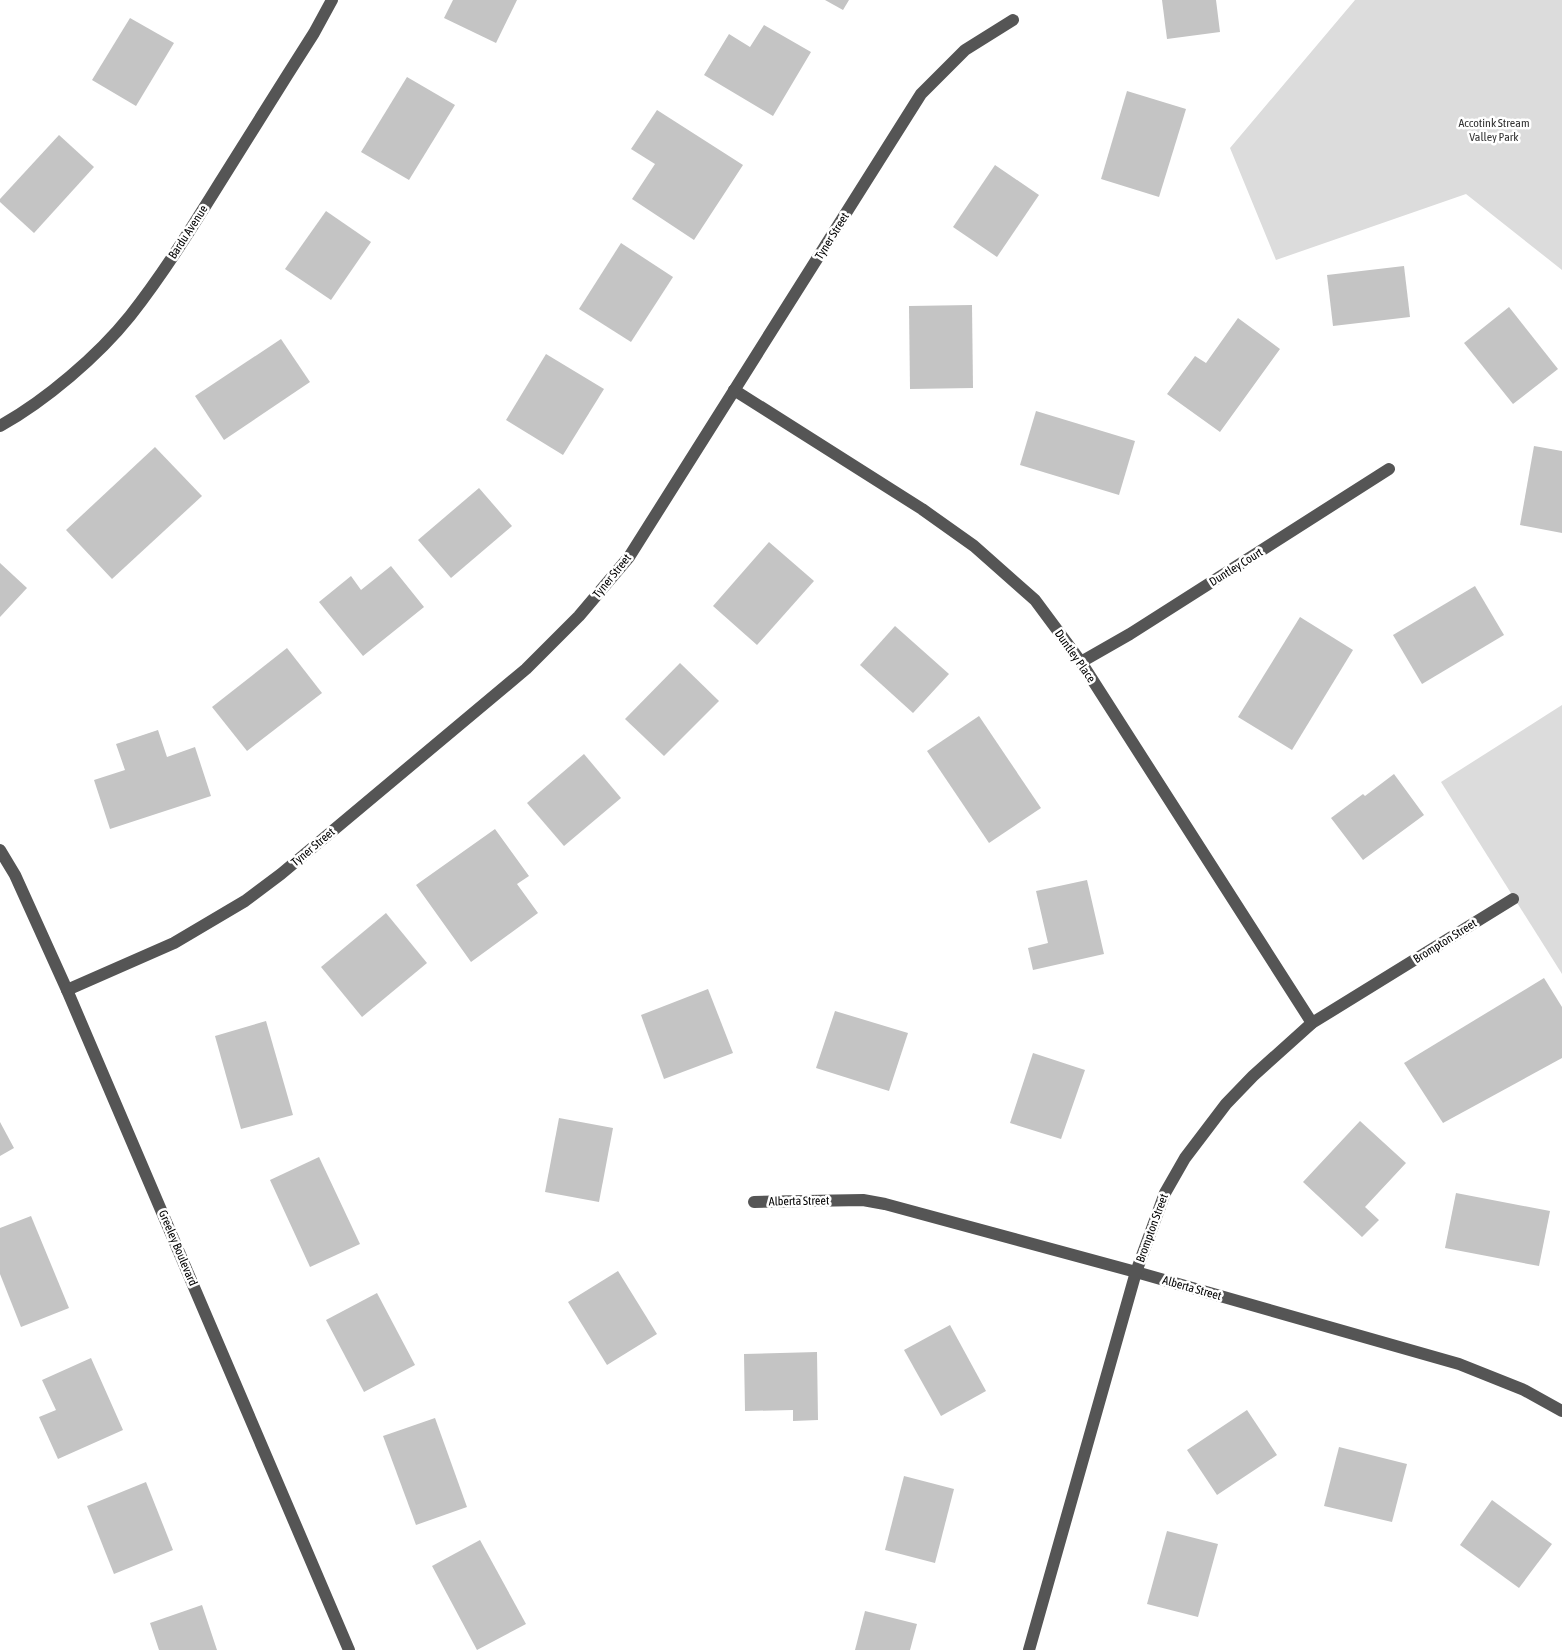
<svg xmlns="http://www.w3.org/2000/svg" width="1562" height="1650" font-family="'Asap Condensed',sans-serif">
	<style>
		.green { fill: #dcdcdc }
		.building { fill: #c4c4c4 }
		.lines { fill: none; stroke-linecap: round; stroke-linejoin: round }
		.minor { stroke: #555; stroke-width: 12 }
		.labels { text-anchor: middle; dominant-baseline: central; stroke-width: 5; stroke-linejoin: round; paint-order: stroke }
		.park-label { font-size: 12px; fill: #333; stroke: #fff }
		.street-label { font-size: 12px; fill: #000; stroke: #fff }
	</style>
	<rect width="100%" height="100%" fill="#fff"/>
	<g class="green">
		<path d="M1355 0H1562V270L1466 194 1276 260 1230 148Z"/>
		<path d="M1562 705V974L1441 782Z"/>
	</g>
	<g class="building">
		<path d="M453 0H517L496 43 444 18Z"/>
		<path d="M825 0H849L843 10Z"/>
		<path d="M1162 0H1216L1220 32 1167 39Z"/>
		<path d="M130 18 174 43 136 106 92 80Z"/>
		<path d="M764 25 811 52 773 116 704 75 729 34 750 47Z"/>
		<path d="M407 77 455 105 409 180 361 152Z"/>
		<path d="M1127 91 1186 109 1159 197 1101 179Z"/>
		<path d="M657 110 743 165 694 240 632 199 655 164 631 149Z"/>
		<path d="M59 135 94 167 34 233 0 202V199Z"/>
		<path d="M995 165 1039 195 997 257 953 227Z"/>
		<path d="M326 211 371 242 331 300 285 269Z"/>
		<path d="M621 243 673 277 631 342 579 309Z"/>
		<path d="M1404 266 1410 317 1333 326 1327 275Z"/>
		<path d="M972 305 973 388 910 389 909 306Z"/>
		<path d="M1509 307 1558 369 1513 404 1464 343Z"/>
		<path d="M1238 318 1280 349 1220 432 1167 394 1195 356 1206 363Z"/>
		<path d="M281 339 310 382 224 440 195 396Z"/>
		<path d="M546 354 604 389 563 455 506 420Z"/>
		<path d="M1036 411 1135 441 1119 495 1020 465Z"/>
		<path d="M1534 446 1562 451V533L1520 525Z"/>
		<path d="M155 447 202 496 112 579 66 530Z"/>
		<path d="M479 488 512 526 451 578 418 540Z"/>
		<path d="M769 542 814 581 757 645 713 606Z"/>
		<path d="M0 563 27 588 0 617Z"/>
		<path d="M391 566 424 607 363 656 319 602 351 576 361 590Z"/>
		<path d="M1475 586 1504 635 1422 684 1393 635Z"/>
		<path d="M1300 617 1353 650 1292 750 1238 717Z"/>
		<path d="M895 626 949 674 913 713 860 665Z"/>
		<path d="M287 648 322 693 247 751 212 707Z"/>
		<path d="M680 663 719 701 664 756 625 719Z"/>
		<path d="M979 716 1041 808 989 843 927 751Z"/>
		<path d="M158 730 167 757 195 747 211 796 110 829 94 780 125 770 116 744Z"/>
		<path d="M584 754 621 798 564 846 527 803Z"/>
		<path d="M1394 774 1424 815 1363 860 1331 818 1363 794 1365 796Z"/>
		<path d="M495 829 529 876 517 884 538 913 471 962 416 885Z"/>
		<path d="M1087 880 1104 954 1033 970 1028 948 1048 943 1036 891Z"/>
		<path d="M386 913 427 963 362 1017 321 967Z"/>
		<path d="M1544 978 1562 1007V1058L1443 1123 1404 1063Z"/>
		<path d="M708 989 733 1053 664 1079 641 1015Z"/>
		<path d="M835 1011 908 1033 889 1091 816 1068Z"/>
		<path d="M266 1021 293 1115 241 1129 215 1036Z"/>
		<path d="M1033 1053 1085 1070 1061 1139 1010 1123Z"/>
		<path d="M559 1118 613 1128 599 1202 545 1192Z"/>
		<path d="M1360 1121 1406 1163 1365 1207 1379 1220 1362 1237 1303 1182Z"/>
		<path d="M0 1122 14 1148 0 1156Z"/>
		<path d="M319 1157 360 1244 310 1267 270 1180Z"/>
		<path d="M1456 1193 1550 1211 1539 1266 1445 1248Z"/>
		<path d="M31 1216 69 1308 21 1327 0 1274V1228Z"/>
		<path d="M618 1271 657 1334 607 1365 568 1302Z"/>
		<path d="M377 1293 415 1365 364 1392 326 1320Z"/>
		<path d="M950 1325 986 1391 941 1416 904 1350Z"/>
		<path d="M817 1352 818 1420 793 1421V1410L745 1411 744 1354Z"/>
		<path d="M91 1358 123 1430 58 1459 39 1417 56 1410 42 1380Z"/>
		<path d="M1247 1410 1277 1455 1217 1495 1187 1450Z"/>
		<path d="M435 1418 467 1507 416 1525 383 1436Z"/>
		<path d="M1339 1447 1407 1464 1392 1522 1324 1506Z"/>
		<path d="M904 1476 954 1489 935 1563 885 1550Z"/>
		<path d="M146 1482 173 1550 114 1574 87 1506Z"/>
		<path d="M1492 1500 1552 1544 1519 1588 1460 1545Z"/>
		<path d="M1167 1531 1218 1544 1198 1617 1147 1604Z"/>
		<path d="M480 1540 526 1624 477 1650 432 1566Z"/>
		<path d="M202 1605 217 1650H159L150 1623Z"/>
		<path d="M865 1611 917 1624 910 1650H855Z"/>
	</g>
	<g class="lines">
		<g class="minor">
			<path d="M734 390 922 509 974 546 1035 600 1081 662 1312 1023"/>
			<path d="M0 426C45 401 98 356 130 316 163 274 191 229 219 184 251 133 282 83 314 33L332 0"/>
			<path d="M1081 662 1130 634 1389 469"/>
			<path d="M0 850 15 875 67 990 349 1650"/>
			<path d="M67 990 174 943 245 901 281 874 526 669 579 616 629 557 921 94 965 50 1013 20"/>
			<path d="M754 1202 863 1200 885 1204 1136 1272 1459 1364 1524 1390 1562 1411"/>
			<path d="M1029 1650 1136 1272 1165 1193 1185 1158 1226 1104 1253 1076 1312 1023 1513 899"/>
		</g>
	</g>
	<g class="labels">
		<g class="park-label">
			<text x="1494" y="123">Accotink Stream<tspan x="1494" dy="14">Valley Park</tspan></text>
		</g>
		<g class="street-label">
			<text transform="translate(188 232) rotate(-57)">Bardu Avenue</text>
			<text transform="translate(832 236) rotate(-58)">Tyner Street</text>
			<text transform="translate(1236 567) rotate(-32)">Duntley Court</text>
			<text transform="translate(612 576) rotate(-51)">Tyner Street</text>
			<text transform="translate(1075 656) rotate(55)">Duntley Place</text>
			<text transform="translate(313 847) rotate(-40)">Tyner Street</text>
			<text transform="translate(1445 941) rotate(-32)">Brompton Street</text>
			<text transform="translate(799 1201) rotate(-1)">Alberta Street</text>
			<text transform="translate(1152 1228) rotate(-70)">Brompton Street</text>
			<text transform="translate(178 1248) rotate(67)">Greeley Boulevard</text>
			<text transform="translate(1192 1288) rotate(16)">Alberta Street</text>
		</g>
	</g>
</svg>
